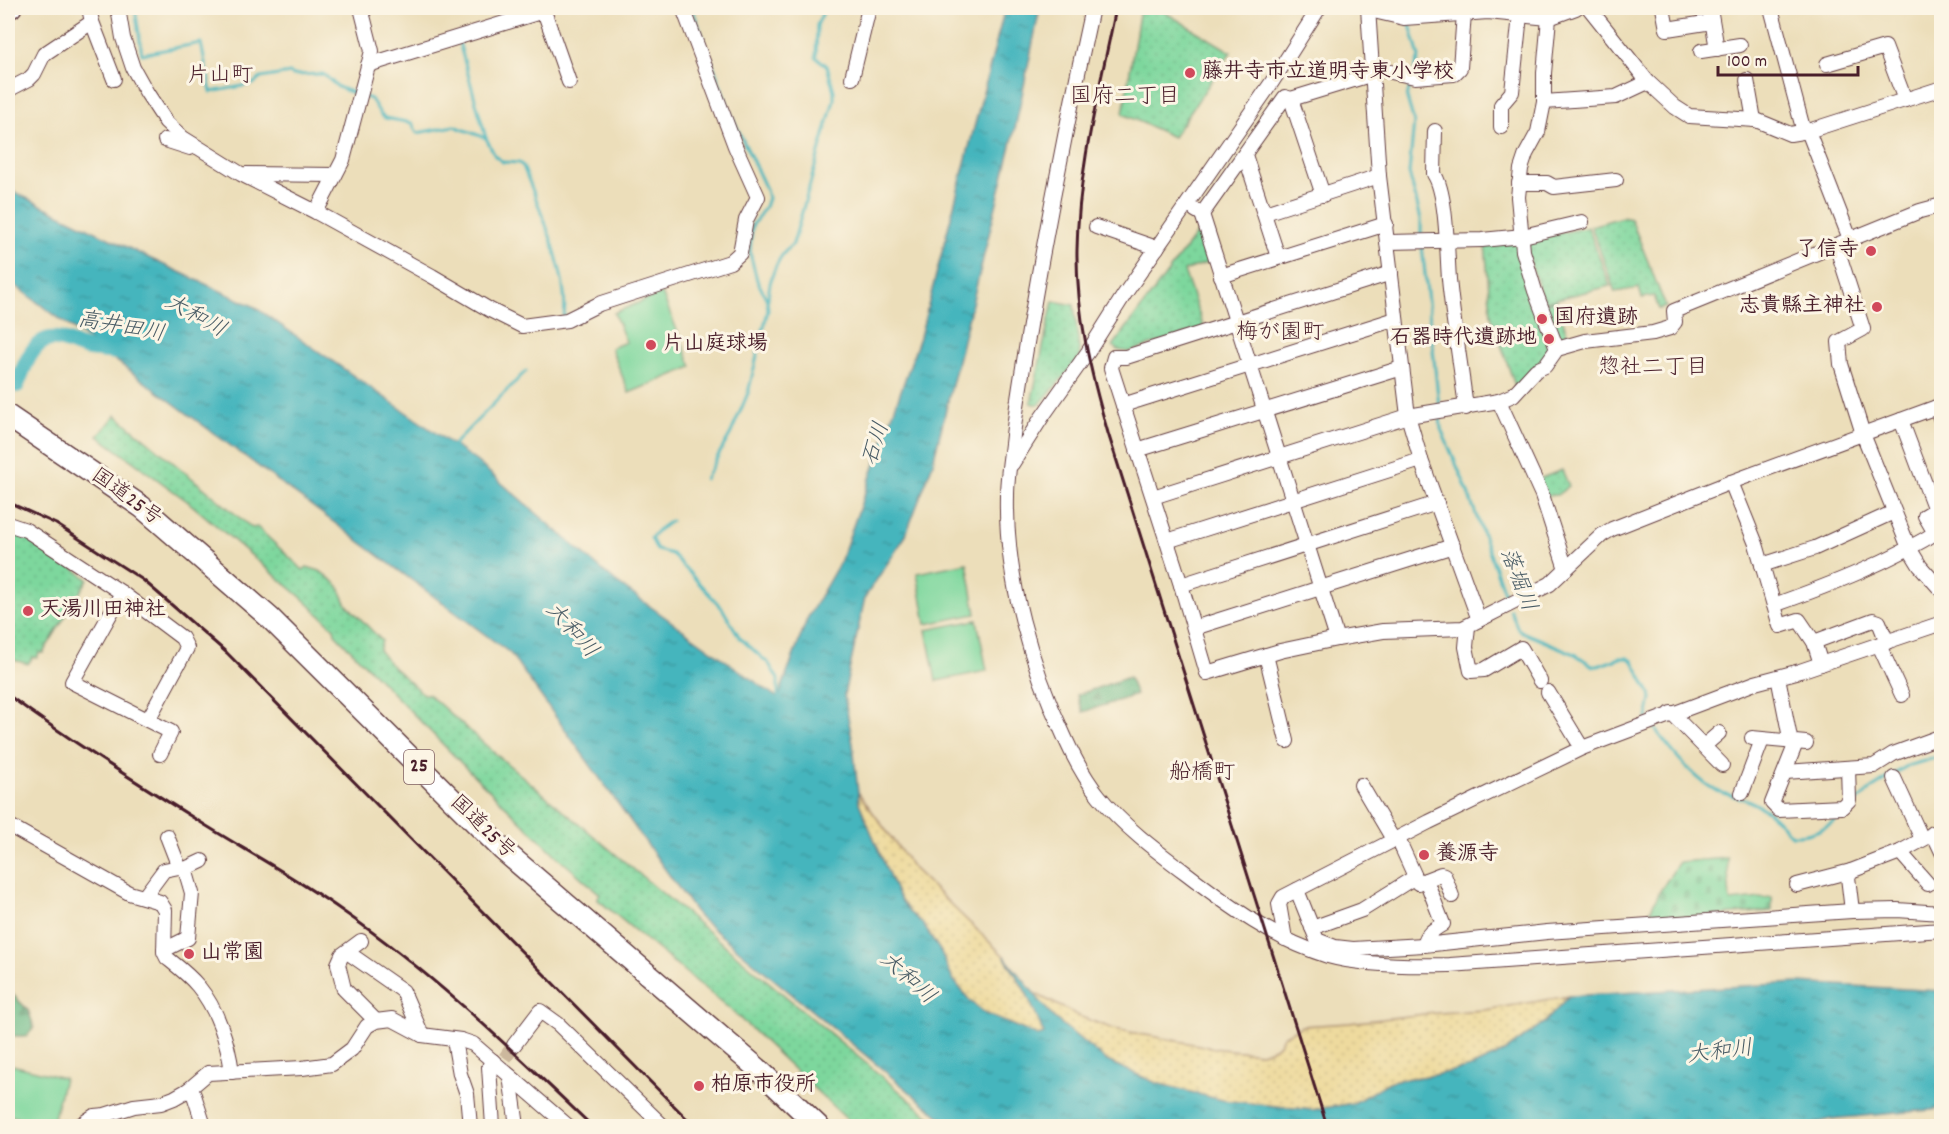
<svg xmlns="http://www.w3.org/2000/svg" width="1949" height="1134" font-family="Dekko,'Klee One',sans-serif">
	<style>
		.green { fill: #7dd79d; stroke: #647b64; stroke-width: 1.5 }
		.forest { fill: url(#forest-firs); stroke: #586c58; stroke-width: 1.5 }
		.sand { fill: url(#sand-dots); stroke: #9c7c64; stroke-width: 1.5 }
		.cemetery { fill: url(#cemetery-stones); stroke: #647b64; stroke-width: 1.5 }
		.park { fill: url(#park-dots); stroke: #647b64; stroke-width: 1.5 }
		.water { fill: url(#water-ripples); stroke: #486a74; stroke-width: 1.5 }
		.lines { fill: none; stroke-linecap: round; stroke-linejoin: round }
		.stream { stroke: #45b5bd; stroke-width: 3 }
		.river { stroke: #45b5bd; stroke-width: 16 }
		.minor-tunnel { stroke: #ccb89d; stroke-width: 14; stroke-dasharray: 14 7; stroke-linecap: butt }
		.minor-casing { stroke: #623c40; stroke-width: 16 }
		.major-casing { stroke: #623c40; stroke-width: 21 }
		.highway-casing { stroke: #623c40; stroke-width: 24 }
		.minor { stroke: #fff; stroke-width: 14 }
		.major { stroke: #fff; stroke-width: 18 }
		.highway { stroke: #fff; stroke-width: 21 }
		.rail { stroke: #4a1f2b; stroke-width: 3 }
		.poi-dot { fill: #d1495b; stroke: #fcf5e5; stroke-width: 2 }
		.labels { text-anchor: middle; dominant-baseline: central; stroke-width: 6; stroke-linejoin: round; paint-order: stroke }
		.shield { fill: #fcf5e5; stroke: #7f5f63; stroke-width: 1.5 }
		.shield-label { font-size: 20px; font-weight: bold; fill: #4a1f2b }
		.poi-label { font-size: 21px; font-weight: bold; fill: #4a1f2b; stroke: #fcf5e5; text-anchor: start }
		.street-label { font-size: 21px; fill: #4a1f2b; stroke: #fcf5e5 }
		.neighbourhood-label { font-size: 22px; fill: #4a1f2b; stroke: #fcf5e5 }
		.water-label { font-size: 22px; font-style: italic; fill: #485b65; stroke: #fcf5e5 }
	</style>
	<defs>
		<pattern id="forest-firs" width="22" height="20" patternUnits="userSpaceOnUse" patternTransform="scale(1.5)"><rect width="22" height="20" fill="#66b884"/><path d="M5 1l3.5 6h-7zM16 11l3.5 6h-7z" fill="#56956c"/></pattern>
		<pattern id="sand-dots" width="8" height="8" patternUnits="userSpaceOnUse" patternTransform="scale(1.5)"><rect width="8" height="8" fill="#eeda9e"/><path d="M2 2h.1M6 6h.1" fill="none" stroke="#cebb88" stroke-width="1.8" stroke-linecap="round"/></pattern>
		<pattern id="cemetery-stones" width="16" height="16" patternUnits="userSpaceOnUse" patternTransform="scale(1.5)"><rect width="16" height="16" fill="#7dd79d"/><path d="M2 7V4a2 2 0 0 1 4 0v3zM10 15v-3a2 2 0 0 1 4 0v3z" fill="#6eb887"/></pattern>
		<pattern id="park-dots" width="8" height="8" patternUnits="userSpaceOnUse" patternTransform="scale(1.5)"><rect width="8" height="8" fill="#7dd79d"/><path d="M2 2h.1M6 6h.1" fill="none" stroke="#6eb887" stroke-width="1.8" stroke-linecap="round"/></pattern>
		<pattern id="water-ripples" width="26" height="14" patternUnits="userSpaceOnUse" patternTransform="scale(1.5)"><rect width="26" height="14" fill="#45b5bd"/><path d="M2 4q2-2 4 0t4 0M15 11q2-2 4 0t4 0" fill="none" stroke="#3c939a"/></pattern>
	</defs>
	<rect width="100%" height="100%" fill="#fcf5e5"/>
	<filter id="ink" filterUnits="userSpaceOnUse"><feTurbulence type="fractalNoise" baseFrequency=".0167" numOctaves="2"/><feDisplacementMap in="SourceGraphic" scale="12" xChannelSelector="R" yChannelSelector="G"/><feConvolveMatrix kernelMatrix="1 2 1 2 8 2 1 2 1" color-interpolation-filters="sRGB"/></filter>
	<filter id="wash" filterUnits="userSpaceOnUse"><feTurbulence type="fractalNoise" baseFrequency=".008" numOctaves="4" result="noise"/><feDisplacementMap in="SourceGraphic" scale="24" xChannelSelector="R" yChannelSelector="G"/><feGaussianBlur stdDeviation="1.35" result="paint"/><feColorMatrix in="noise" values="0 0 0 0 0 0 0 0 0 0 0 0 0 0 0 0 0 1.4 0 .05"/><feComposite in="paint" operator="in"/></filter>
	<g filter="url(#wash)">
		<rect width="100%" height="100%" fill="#ecdeba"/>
		<g class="green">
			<path d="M662 293 692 367 629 393 611 348 626 342 614 313Z"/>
			<path d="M967 563 976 614 926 624 917 573Z"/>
			<path d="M977 620 987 671 936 681 926 630Z"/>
			<path d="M8 1064 64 1078 52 1126 8 1115Z"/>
		</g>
		<g class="forest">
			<path d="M1129 677 1136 695 1083 712 1077 695Z"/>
			<path d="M8 990 28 1010 34 1027 27 1036H8Z"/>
		</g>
		<g class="sand">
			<path d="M858 792 914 869 1004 956 1026 992 1045 1034 1038 1036 986 1014 970 1001 952 978 941 952 922 923 909 912 897 894 859 803Z"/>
			<path d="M1030 991 1081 1017 1114 1029 1220 1049 1261 1053 1275 1048 1280 1043 1283 1036 1302 1026 1349 1023 1424 1014 1485 1010 1569 996 1546 1021 1504 1052 1471 1067 1435 1075 1391 1081 1354 1103 1312 1110 1221 1100 1156 1083 1107 1061 1053 1017Z"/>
		</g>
		<path class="cemetery" d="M1727 858 1730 901 1772 897V911L1645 921 1660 891 1679 862Z"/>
		<g class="park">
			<path d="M1140 8H1158L1231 52 1173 137 1123 114Z"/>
			<path d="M1622 217 1631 219 1666 307 1659 309 1654 296 1642 298 1639 288 1615 292 1591 226Z"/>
			<path d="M1588 227 1610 286 1544 302 1527 253 1529 240Z"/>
			<path d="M1199 230 1209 262 1184 271 1204 328 1129 352 1117 350 1113 346Z"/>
			<path d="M1520 239 1553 347 1516 389 1491 315 1485 242Z"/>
			<path d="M1556 300 1570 342 1558 345 1542 304Z"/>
			<path d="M1053 301 1074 305 1080 358 1039 405 1031 403Z"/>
			<path d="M116 415 252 528 257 527 303 570 307 567 320 571 338 585 347 605 382 641 379 650 390 664 423 694H428L498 756 941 1126H854L732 1011 597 899 600 894 561 860 465 767 335 634 334 628 302 598 187 501 98 436Z"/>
			<path d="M1562 470 1569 486 1557 495 1545 496 1539 479Z"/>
			<path d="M8 528C36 541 63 561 88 579L43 653H39L37 658 33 657 28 664 14 660 8 667Z"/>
		</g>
		<path class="water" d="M1005 8H1040L1015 129 932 466 905 537 865 597 844 695 853 744 859 803 897 894 909 912 922 923 941 952 952 978 970 1001 986 1014 1038 1036 1044 1034 1026 992 1004 956 1053 1017 1107 1061 1156 1083 1221 1100 1312 1110 1354 1103 1391 1081 1435 1075 1471 1067 1504 1052 1546 1021 1569 996 1798 983 1941 991V1109L1830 1119 1807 1126H951L700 918 510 653 14 285 8 283V189L151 259 253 306 476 461 616 582 778 698 807 619 841 560 920 337Z"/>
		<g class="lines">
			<g class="stream">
				<path d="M135 8 142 54 201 43 211 92 253 84 261 78 290 73 293 75 323 74 338 87 355 94"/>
				<path d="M692 8 732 117 766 189 768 198 765 207 752 226 750 253 757 280 767 300 768 310 748 393 731 433 705 479"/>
				<path d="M1409 21 1419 57 1414 72"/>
				<path d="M459 42 486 138 495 156 503 162 519 163 523 166C538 205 570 275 564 316"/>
				<path d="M1411 81 1407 98 1414 122 1409 173 1421 219V236"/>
				<path d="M365 97 371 99 381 115 385 118 412 123 417 133 454 126 486 138"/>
				<path d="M1422 246 1439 406"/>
				<path d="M768 299C769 279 777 256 793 244L834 100V91L827 66 816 57 817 25 825 8"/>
				<path d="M1440 416 1441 429 1466 487 1507 601"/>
				<path d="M451 447 526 371"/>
				<path d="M671 521 658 530 651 538 657 550 672 554 722 608 740 638 769 664 778 679V702"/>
				<path d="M1510 610 1518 629 1524 633 1575 654 1593 666H1598L1620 658H1628L1633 661 1650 693 1651 699 1647 718"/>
				<path d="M1653 726C1668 747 1692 777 1715 790 1725 795 1737 796 1747 800 1768 809 1776 818 1791 835 1814 836 1829 827 1846 811"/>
				<path d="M1853 805 1871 789 1907 766 1942 756"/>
			</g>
			<path class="river" d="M17 385C24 367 33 336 57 339 67 340 77 347 88 349 100 351 113 351 125 353"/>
		</g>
	</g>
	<g filter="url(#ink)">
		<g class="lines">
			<path class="minor-tunnel" d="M505 1058 514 1045"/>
			<g class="minor-casing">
				<g id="minor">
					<path d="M118 8 123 38 133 68 147 93 166 122 183 138 241 174 316 212 432 276 490 310 522 326 567 320 599 304 730 262 740 253 746 220 758 197 735 146 683 8"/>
					<path d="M1092 8C1071 103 1052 199 1035 296 1027 342 1019 388 1013 435 1011 455 1007 476 1007 496 1005 577 1031 666 1065 738 1074 758 1085 779 1099 796 1123 826 1155 850 1186 873 1229 906 1275 940 1328 956 1364 966 1412 966 1450 965L1942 930"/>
					<path d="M1368 8 1379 176 1408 416 1421 460 1479 620"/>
					<path d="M1589 8 1648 82 1675 107 1689 116 1756 120 1790 134 1808 131 1942 88"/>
					<path d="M1663 8 1667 29 1712 22"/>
					<path d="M1710 8 1717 49"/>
					<path d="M1771 8 1804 132"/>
					<path d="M536 9 537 13 544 11 569 82"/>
					<path d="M1369 10 1404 18 1488 12 1549 18 1576 8"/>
					<path d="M1549 18 1544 73V102L1538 132 1526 154 1521 169 1518 197 1523 251 1535 291 1557 349"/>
					<path d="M92 22 114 79"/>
					<path d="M1701 51 1740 45"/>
					<path d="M1827 64 1885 47 1905 100"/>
					<path d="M368 65 537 13"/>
					<path d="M1372 68 1415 77 1454 74 1460 68 1464 13"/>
					<path d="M852 78 869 8"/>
					<path d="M1747 80 1754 120"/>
					<path d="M8 90 29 79 34 74 44 54 92 22 89 8"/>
					<path d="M1291 99 1323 195"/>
					<path d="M1544 102 1616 97 1648 82"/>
					<path d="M1501 127V105L1512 92 1520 15"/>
					<path d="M1435 131 1434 174C1447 193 1447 254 1449 279 1453 322 1461 365 1466 408"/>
					<path d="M1808 131 1850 239"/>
					<path d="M165 140 190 148"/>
					<path d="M1245 155 1278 257"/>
					<path d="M246 174 335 175"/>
					<path d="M1519 183H1547L1554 187 1616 180"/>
					<path d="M1195 210 1202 214 1285 97 1291 99 1373 74"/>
					<path d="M316 212 343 160 372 51 361 8"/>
					<path d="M1265 213 1379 176"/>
					<path d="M1202 214 1337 639"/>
					<path d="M1096 227 1157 248"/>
					<path d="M1388 242 1482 240 1523 236 1582 222"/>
					<path d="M1836 245 1863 329 1839 342 1841 364 1863 434 1909 548 1920 566 1942 591"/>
					<path d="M1391 273 1126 357H1114L1111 368 1181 585 1207 673 1280 651 1337 639 1383 631 1463 628 1550 584 1602 535 1612 529 1731 482 1942 405"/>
					<path d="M1221 276 1386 224"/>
					<path d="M1499 401 1542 495 1566 569"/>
					<path d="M1123 405 1396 319"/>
					<path d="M1936 407 1942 423"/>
					<path d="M1901 420 1935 510"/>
					<path d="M1137 450 1402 368"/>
					<path d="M1012 464 1042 417 1088 352 1124 295 1272 82 1319 8"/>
					<path d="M1731 482 1756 544 1780 626 1799 620 1814 642 1821 664"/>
					<path d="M1153 497 1408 416 1499 401 1513 395 1536 370 1545 366 1557 349 1585 341 1653 333 1670 328 1675 322 1674 311 1920 211 1942 205"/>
					<path d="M8 524 26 530 122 593 182 638 187 648 148 720"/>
					<path d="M1935 533 1925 516 1942 506"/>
					<path d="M1167 541 1421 460"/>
					<path d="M1762 565 1815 548 1894 512"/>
					<path d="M1181 585 1437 503"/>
					<path d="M122 593 72 682 171 732 160 754"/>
					<path d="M1774 605C1833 584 1889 562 1942 529"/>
					<path d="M1468 626 1466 647 1471 671 1484 670 1521 648 1540 681"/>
					<path d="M1194 628 1453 546"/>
					<path d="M1814 642 1873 620 1879 622 1887 642"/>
					<path d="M1879 645 1902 695"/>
					<path d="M1266 655 1287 741"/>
					<path d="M1778 677 1791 743"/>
					<path d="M1548 692 1582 748"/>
					<path d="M1671 713 1722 765"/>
					<path d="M1752 738 1806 743"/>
					<path d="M1796 743 1772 803 1779 810 1842 807 1849 800 1848 768"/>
					<path d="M1704 746 1719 733"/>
					<path d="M1785 772 1874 766 1893 754 1942 736"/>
					<path d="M1894 778 1922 839"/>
					<path d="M1361 785 1394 841"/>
					<path d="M1742 793 1762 740"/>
					<path d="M8 825 129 893 160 902 165 910 164 952 167 958C177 966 189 975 198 986 217 1009 228 1042 232 1072"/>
					<path d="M1933 833 1942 852"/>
					<path d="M167 836 179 867 185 869 202 861"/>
					<path d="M1398 839 1418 883 1441 874 1444 875 1452 896"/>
					<path d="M1900 852 1928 884"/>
					<path d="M1797 885 1851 871"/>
					<path d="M1297 890 1317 940 1335 947 1353 949"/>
					<path d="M144 897 164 870 179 867"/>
					<path d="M1852 911 1848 877 1851 871 1900 852 1942 829"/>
					<path d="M1312 928 1362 910 1415 877"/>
					<path d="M1285 939 1279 904 1283 897 1429 822 1582 748 1755 683 1800 671 1942 623"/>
					<path d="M361 941 342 955 338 964 344 989 376 1021"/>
					<path d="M1424 945C1427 933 1433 930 1443 924L1426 880"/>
					<path d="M164 950 188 938 192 893 185 869"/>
					<path d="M347 952 403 991 422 1035"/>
					<path d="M1338 958 1353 949 1424 945 1547 932 1852 911 1897 910 1942 913"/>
					<path d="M454 1040 460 1074 467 1094 470 1126"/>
					<path d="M514 1045 540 1011 558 1024 663 1126"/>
					<path d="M493 1061 489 1067 493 1126"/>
					<path d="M510 1076 517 1126"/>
					<path d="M188 1090 194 1095 204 1126"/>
					<path d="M79 1126 94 1116 105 1115 134 1106 161 1103 174 1098 188 1090 208 1073 302 1068 332 1064 352 1049 367 1026 376 1021 392 1019 422 1035 461 1040 473 1044 568 1126"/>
				</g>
			</g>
			<g class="major-casing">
				<path id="major" d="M8 9 12 8"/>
			</g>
			<g class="highway-casing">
				<path id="highway" d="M8 416 142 507 270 618 503 850 757 1068 818 1126"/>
			</g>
			<use href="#minor" class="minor"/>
			<use href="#major" class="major"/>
			<use href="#highway" class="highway"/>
			<g class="rail">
				<path d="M1116 8C1100 88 1078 168 1077 250 1076 313 1091 374 1108 433L1327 1126"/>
				<path d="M8 502 56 524 143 580 227 653 694 1126"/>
				<path d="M8 695C69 740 133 780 197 820 246 851 297 878 344 912 434 974 513 1051 592 1126"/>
			</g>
		</g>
	</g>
	<g class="poi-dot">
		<circle cx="1190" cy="73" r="6"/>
		<circle cx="1871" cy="251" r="6"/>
		<circle cx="1877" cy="307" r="6"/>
		<circle cx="1542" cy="319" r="6"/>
		<circle cx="1549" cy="339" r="6"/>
		<circle cx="651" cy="345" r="6"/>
		<circle cx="28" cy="611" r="6"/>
		<circle cx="1424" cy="855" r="6"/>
		<circle cx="189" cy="954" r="6"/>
		<circle cx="699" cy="1086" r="6"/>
	</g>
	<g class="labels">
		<rect class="shield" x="404" y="750" width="30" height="34" rx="4.5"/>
		<g class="shield-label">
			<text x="419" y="767">25</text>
		</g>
		<g class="poi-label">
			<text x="1202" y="73">藤井寺市立道明寺東小学校</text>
			<text x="1859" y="251" text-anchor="end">了信寺</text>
			<text x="1865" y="307" text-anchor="end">志貴縣主神社</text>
			<text x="1554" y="319">国府遺跡</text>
			<text x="1537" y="339" text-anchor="end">石器時代遺跡地</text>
			<text x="663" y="345">片山庭球場</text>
			<text x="40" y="611">天湯川田神社</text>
			<text x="1436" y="855">養源寺</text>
			<text x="201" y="954">山常園</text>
			<text x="711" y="1086">柏原市役所</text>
		</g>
		<g class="street-label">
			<text transform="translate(126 498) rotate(36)">国道25号</text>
			<text transform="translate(482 828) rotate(44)">国道25号</text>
		</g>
		<g class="neighbourhood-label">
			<text x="220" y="76">片山町</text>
			<text x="1125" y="97">国府二丁目</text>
			<text x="1280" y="333">梅が園町</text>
			<text x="1653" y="368">惣社二丁目</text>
			<text x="1202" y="773">船橋町</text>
		</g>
		<g class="water-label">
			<text transform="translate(195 317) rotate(29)">大和川</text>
			<text transform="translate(121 328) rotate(10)">高井田川</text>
			<text transform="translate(877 444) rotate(-72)">石川</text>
			<text transform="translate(1517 580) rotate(69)">落堀川</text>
			<text transform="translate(571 631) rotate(48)">大和川</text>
			<text transform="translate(907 979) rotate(42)">大和川</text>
			<text transform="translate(1720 1053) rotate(-7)">大和川</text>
		</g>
	</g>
	<rect width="1949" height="1134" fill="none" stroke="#fcf5e5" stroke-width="30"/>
	<path d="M1718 66v9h140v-9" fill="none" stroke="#4a1f2b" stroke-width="3"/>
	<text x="1727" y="66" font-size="18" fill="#4a1f2b" stroke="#fcf5e5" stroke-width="4.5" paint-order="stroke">100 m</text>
</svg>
